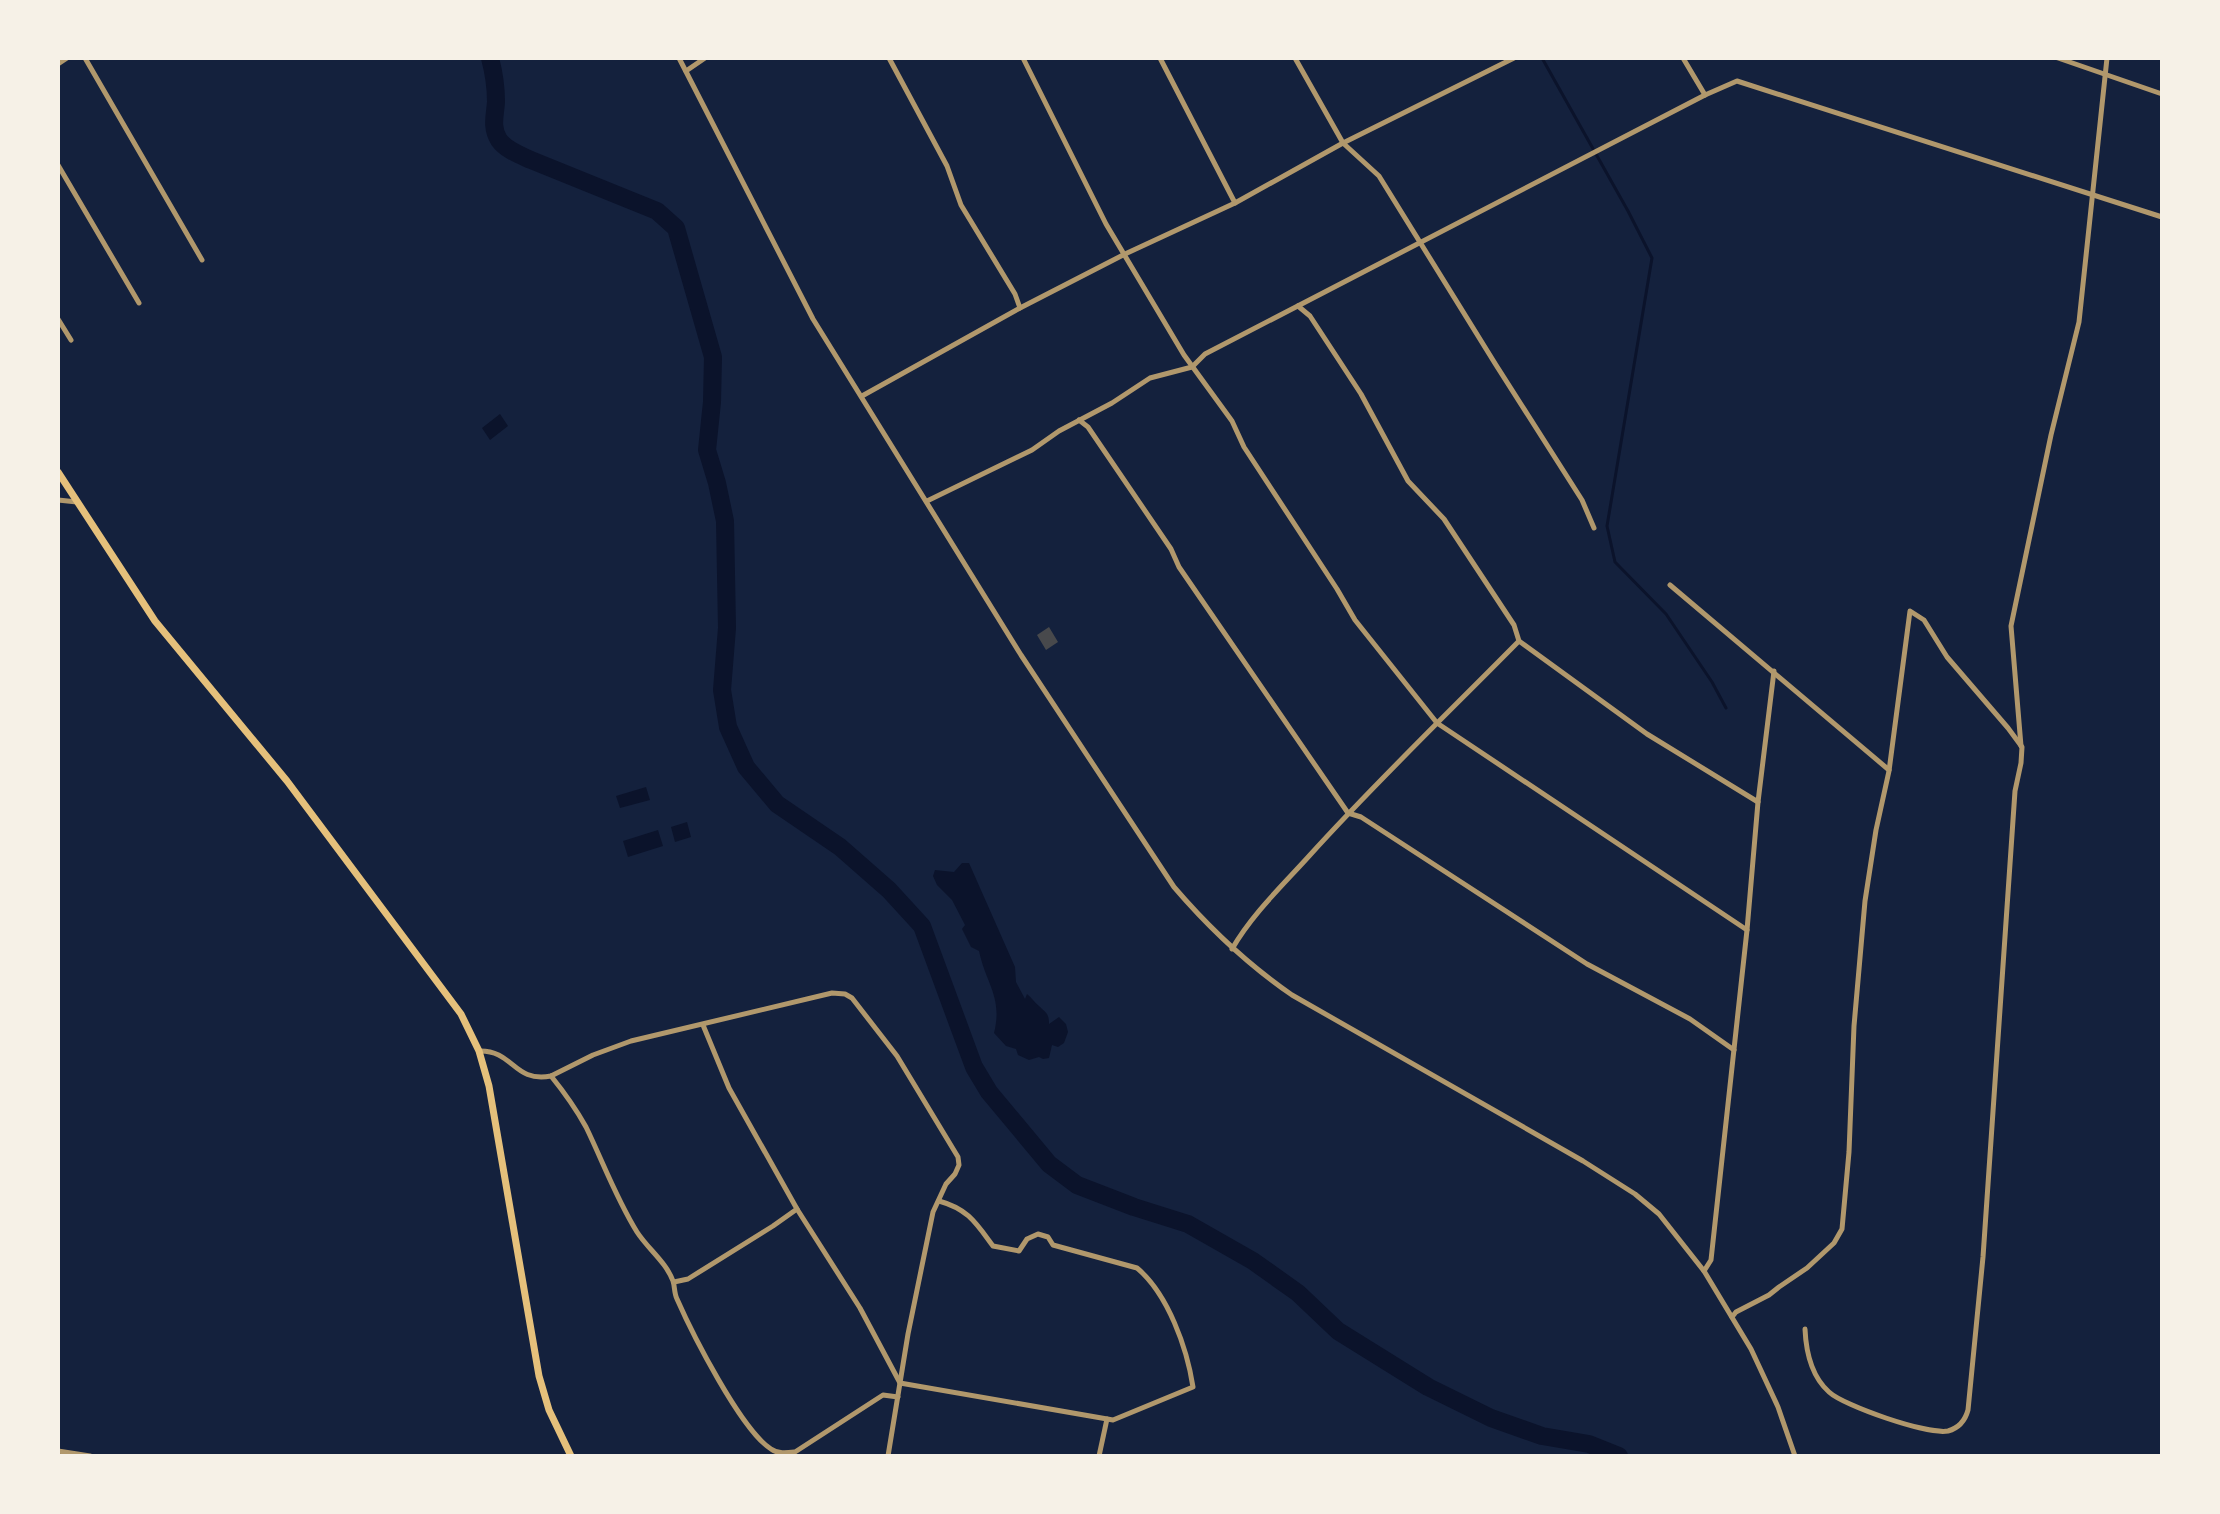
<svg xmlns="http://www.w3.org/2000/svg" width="2220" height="1514" font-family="'Fira Sans',sans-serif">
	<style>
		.water { fill: #0b132b }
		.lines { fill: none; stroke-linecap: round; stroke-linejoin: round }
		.stream { stroke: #0b132b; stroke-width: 3 }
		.river { stroke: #0b132b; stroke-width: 18 }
		.building { fill: #48494c }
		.minor { stroke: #b1986c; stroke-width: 5 }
		.secondary { stroke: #e5c07b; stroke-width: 7 }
	</style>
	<rect width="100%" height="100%" fill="#14213d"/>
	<g class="water">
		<path d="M500 414 508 426 490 440 482 428Z"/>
		<path d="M646 787 650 800 620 808 616 796Z"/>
		<path d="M687 822 691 837 675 842 671 827Z"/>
		<path d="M658 830 663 846 628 857 623 841Z"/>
		<path d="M962 863H969L1015 967 1016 982 1025 999 1027 994C1032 998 1034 1002 1039 1006 1046 1013 1049 1013 1049 1024L1059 1017 1066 1024 1068 1032 1064 1043 1058 1047 1052 1045 1049 1058 1043 1059 1039 1057 1029 1060 1018 1055 1016 1049 1006 1046 994 1033C1003 997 986 984 979 951L971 947 962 929 965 925 952 900 937 885 933 876 935 870 954 872Z"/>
	</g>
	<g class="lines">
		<path class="stream" d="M1542 58 1628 211 1652 258 1607 526 1615 562 1666 614 1712 682 1726 708"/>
		<path class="river" d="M490 58C494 73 496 87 496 102 495 116 491 127 499 140 506 150 520 155 531 160L657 211 676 228 713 357 712 402 707 450 717 483 725 521 727 628 722 690 728 727 746 767 777 804 840 847 889 890 922 926 974 1067 989 1092 1049 1164 1077 1185 1134 1207 1188 1224 1253 1261 1298 1293 1338 1331 1428 1387 1491 1418 1542 1436 1589 1444 1619 1456"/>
	</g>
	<path class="building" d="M1049 627 1058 642 1046 650 1037 635Z"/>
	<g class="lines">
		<g class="minor">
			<path d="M85 58 202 260"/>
			<path d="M679 58 813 319 1021 655 1174 887C1210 929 1247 964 1292 995L1583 1161 1635 1194 1659 1214 1704 1271 1751 1349 1778 1407 1795 1456"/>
			<path d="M889 58 947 166 961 205 1015 294 1020 308"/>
			<path d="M1023 58 1106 224 1184 355 1232 421 1244 447 1337 589 1355 620 1437 723 1747 930"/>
			<path d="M1160 58 1235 203"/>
			<path d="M1295 58 1343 143 1379 176 1496 365 1582 500 1594 528"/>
			<path d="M1683 58 1705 95"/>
			<path d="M2058 58 2162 94"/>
			<path d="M58 64 67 58"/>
			<path d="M686 71 705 58"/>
			<path d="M58 165 139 303"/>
			<path d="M1298 306 1310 316 1361 394 1408 481 1444 519 1514 625 1519 641 1647 734 1758 802"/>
			<path d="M58 319 71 340"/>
			<path d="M862 396 1020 308 1125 254 1235 203 1343 143 1514 58"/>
			<path d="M1079 420 1088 427 1171 549 1179 567 1348 813 1361 817 1587 964 1690 1019 1734 1050"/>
			<path d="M58 500 77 502"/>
			<path d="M927 501 1032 450 1059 431 1112 403 1150 378 1192 367 1205 354 1705 95 1737 81 2162 217"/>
			<path d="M1670 585 1889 770"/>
			<path d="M2021 746 2011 626 2051 435 2079 322 2107 58"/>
			<path d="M1232 949C1252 914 1283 885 1310 855 1377 781 1449 712 1519 641"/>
			<path d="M703 1025 729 1088 797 1209 860 1308 900 1383 1113 1420 1193 1387C1187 1348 1168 1294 1137 1268L1053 1245 1048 1237 1038 1234 1027 1239 1019 1251 993 1246C976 1223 968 1209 939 1201"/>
			<path d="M479 1051C514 1050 513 1083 551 1076L593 1055 631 1041 832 993 845 994 852 998 897 1056 958 1157 959 1165 955 1174 946 1184 933 1212 908 1334 888 1456"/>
			<path d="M551 1076C564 1092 576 1109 586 1127 603 1162 616 1198 637 1232 648 1249 666 1262 673 1281 675 1287 674 1293 677 1299 692 1333 741 1430 771 1449 778 1454 786 1453 795 1452L883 1395 898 1397"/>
			<path d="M1704 1271 1711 1260 1747 930 1758 802 1774 671"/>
			<path d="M674 1282 688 1279 773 1226 797 1209"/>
			<path d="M1732 1317 1736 1312 1769 1295 1779 1287 1807 1268 1834 1243 1842 1229 1849 1152 1854 1026 1865 901 1876 830 1889 771 1910 611 1924 620 1947 657 2008 728 2022 747 2021 763 2015 791 1983 1257 1968 1410C1965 1421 1959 1428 1948 1431 1928 1435 1844 1406 1829 1392 1811 1376 1806 1352 1805 1329"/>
			<path d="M58 1451 90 1456"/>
			<path d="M1099 1456 1107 1419"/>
		</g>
		<path class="secondary" d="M58 472 155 621 287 781 461 1014 479 1051 489 1086 539 1376 549 1410 571 1456"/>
	</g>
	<rect width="2220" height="1514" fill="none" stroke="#f6f1e7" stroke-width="120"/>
</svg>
